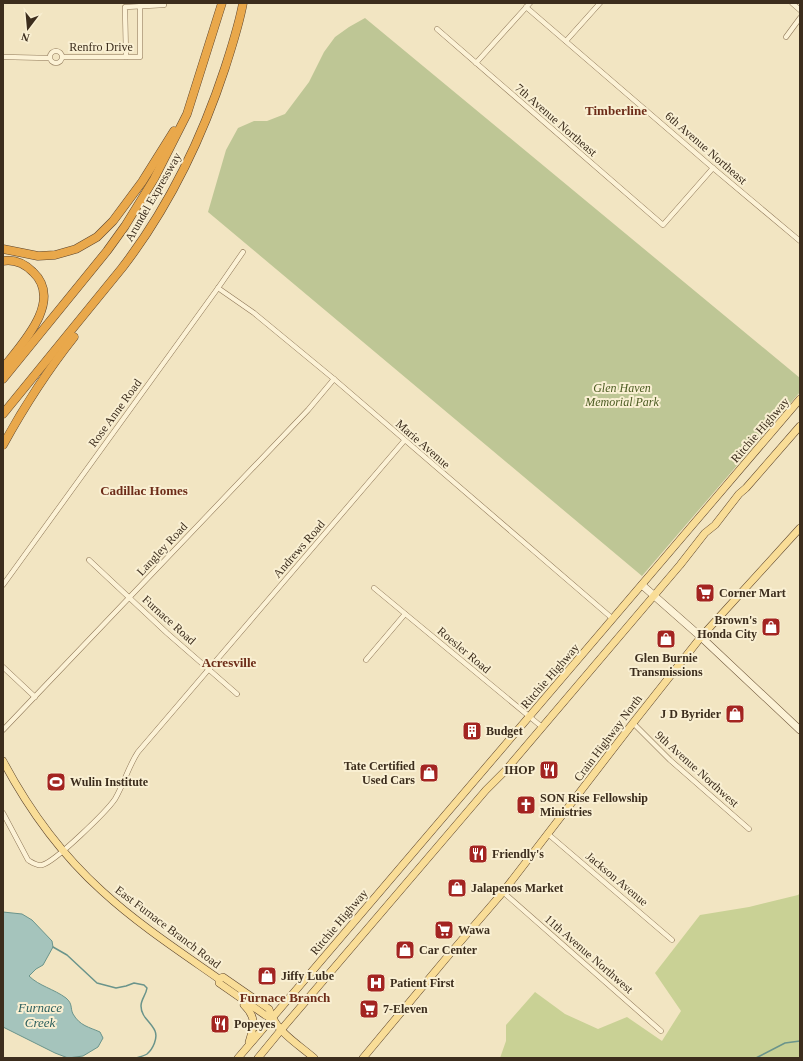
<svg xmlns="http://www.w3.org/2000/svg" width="803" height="1061" font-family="'Times New Roman',serif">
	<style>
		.green { fill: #c9d195 }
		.cemetery { fill: #bec695 }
		.water { fill: #a5c4bc; stroke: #6a948b }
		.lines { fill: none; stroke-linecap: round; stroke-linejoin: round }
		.stream { stroke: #6a948b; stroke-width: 1.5 }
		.street-casing { stroke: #8e7657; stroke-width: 5.5 }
		.secondary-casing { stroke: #70573a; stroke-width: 8 }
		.primary-casing { stroke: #5b432c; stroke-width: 8 }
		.highway-casing { stroke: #5b432c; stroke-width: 9 }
		.street { stroke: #fcf2d6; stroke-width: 4.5 }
		.secondary { stroke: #fcf2d6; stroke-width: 7 }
		.primary { stroke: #f9dd97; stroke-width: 7 }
		.highway { stroke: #e9a84b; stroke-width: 8 }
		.labels { text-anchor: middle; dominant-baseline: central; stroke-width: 4; stroke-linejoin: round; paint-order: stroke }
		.street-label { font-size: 12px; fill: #3c2d1d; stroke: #f9efd2 }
		.park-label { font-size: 12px; font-style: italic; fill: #4b5b21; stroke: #f9efd2 }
		.poi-label { font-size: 12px; font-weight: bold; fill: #3c2d1d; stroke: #f9efd2; text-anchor: start }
		.neighbourhood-label { font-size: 13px; font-weight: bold; fill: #6d2c18; stroke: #f9efd2 }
		.water-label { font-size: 13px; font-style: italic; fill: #2b5e5c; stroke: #f9efd2 }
	</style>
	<rect width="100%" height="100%" fill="#f2e5c2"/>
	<path class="green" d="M800 893V1058H500L506 1041V1025L535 992 565 1014 598 1029 627 1017 662 1041 681 1011 655 973 700 915 749 907 798 895Z"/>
	<path class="cemetery" d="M365 18 800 378V392L642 576 208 212 226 150 238 128 254 121H267L285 114 309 82 324 52 335 37 349 27Z"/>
	<path class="water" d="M3 912 22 914 32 920 52 941 53 947 43 965 36 969 29 976C39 986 54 989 66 998 73 1004 70 1008 73 1014 80 1026 89 1027 100 1032L103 1038 98 1047 83 1056 68 1058 55 1053 3 1027Z"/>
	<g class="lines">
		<g class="stream">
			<path d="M53 947 67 955 97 983 116 988 126 986 134 983 144 985 147 988C146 995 141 999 141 1006 141 1017 151 1022 155 1031 158 1038 153 1049 147 1054 144 1056 139 1057 136 1058"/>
			<path d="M756 1058 785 1043 800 1041"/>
		</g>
		<g class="street-casing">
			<g id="street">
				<path d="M792 3 800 10"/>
				<path d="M526 7 713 168 800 241"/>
				<path d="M437 29 663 225 713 168"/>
				<path d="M786 37 800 18"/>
				<path d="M566 41 600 3"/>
				<circle cx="56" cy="57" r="6"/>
				<path d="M3 57 49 58"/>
				<path d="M62 57H140V6"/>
				<path d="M126 57 125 7 164 5"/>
				<path d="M476 63 530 3"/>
				<path d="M218 288 254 313 334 379 613 619"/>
				<path d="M89 560 167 633 237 694"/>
				<path d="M3 585 218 288 243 252"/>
				<path d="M374 588 542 727"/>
				<path d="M366 660 405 614"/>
				<path d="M3 667 35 697"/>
				<path d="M633 723 670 760 749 829"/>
				<path d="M3 730 308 410 334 379"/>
				<path d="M3 813 28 860C33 863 37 866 42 865 55 862 107 811 115 799 124 784 128 767 138 752L404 441"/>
				<path d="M548 834 672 940"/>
				<path d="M503 892 661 1031"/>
			</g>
		</g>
		<g class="secondary-casing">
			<path id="secondary" d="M642 585 701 637 800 730"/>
		</g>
		<g class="primary-casing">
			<g id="primary">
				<path d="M3 761C29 810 61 854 102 891 138 924 179 951 219 979L223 977 269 1009C275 1031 298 1044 314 1058"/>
				<path d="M219 979V983L265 1015 271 1018"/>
				<path d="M244 1005C257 1018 254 1026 249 1042"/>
				<path d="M238 1058 800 399"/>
				<path d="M258 1058 281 1030 486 790 505 771 680 565 705 533 715 525 739 494 746 488 800 426"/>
				<path d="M363 1058 448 956 503 892 633 723 701 637 800 528"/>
			</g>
		</g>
		<g class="highway-casing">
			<g id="highway">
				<path d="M3 249 38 256 55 255 76 249 97 237 113 221 142 182 174 131"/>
				<path d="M3 261C15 259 25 264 33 272 64 301 21 345 3 368"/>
				<path d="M3 379 107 251 125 226 154 179 187 114 222 3"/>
				<path d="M3 414 122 268C169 207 201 141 225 68 232 46 239 25 243 3"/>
				<path d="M3 445C24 407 47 371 74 337"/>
			</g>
		</g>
		<use href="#street" class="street"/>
		<use href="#secondary" class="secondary"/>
		<use href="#primary" class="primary"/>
		<use href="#highway" class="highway"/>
	</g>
	<defs>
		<g id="supermarket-square" transform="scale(1)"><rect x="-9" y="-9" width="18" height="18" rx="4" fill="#a32421" stroke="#f9efd2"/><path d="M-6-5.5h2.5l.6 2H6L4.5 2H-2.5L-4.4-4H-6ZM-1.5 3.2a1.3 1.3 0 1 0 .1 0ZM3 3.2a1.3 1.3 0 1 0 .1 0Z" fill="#fff"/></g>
		<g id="shop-square" transform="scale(1)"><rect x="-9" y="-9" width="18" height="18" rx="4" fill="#a32421" stroke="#f9efd2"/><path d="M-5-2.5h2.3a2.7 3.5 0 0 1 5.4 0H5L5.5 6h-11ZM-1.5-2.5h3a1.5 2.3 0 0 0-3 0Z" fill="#fff"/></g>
		<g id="building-square" transform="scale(1)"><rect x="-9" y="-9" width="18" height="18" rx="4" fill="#a32421" stroke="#f9efd2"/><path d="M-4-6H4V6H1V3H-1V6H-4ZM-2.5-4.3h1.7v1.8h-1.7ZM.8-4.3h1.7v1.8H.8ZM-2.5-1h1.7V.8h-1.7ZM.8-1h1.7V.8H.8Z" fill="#fff"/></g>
		<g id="restaurant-square" transform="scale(1)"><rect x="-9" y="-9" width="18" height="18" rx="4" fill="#a32421" stroke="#f9efd2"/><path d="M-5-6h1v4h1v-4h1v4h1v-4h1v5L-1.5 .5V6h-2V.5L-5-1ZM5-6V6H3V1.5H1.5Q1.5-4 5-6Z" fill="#fff"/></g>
		<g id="stadium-square" transform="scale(1)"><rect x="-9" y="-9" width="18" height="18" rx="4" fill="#a32421" stroke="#f9efd2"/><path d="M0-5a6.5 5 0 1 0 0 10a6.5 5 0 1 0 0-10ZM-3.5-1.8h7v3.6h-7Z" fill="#fff"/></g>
		<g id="church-square" transform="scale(1)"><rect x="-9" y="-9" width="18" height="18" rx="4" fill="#a32421" stroke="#f9efd2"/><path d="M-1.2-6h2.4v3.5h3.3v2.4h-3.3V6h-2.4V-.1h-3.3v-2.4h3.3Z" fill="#fff"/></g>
		<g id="hospital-square" transform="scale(1)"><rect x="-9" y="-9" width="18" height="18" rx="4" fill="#a32421" stroke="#f9efd2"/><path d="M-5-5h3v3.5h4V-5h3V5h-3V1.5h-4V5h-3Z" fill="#fff"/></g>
	</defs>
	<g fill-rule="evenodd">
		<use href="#supermarket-square" x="705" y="593"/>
		<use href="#shop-square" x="771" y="627"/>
		<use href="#shop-square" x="666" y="639"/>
		<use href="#shop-square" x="735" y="714"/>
		<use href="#building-square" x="472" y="731"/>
		<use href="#restaurant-square" x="549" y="770"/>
		<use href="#shop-square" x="429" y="773"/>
		<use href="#stadium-square" x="56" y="782"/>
		<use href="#church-square" x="526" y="805"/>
		<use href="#restaurant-square" x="478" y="854"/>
		<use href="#shop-square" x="457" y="888"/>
		<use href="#supermarket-square" x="444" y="930"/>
		<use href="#shop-square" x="405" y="950"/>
		<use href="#shop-square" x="267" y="976"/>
		<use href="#hospital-square" x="376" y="983"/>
		<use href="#supermarket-square" x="369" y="1009"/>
		<use href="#restaurant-square" x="220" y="1024"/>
	</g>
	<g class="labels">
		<g class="street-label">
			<text x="101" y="47">Renfro Drive</text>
			<text transform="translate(556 120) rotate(41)">7th Avenue Northeast</text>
			<text transform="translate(706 148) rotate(41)">6th Avenue Northeast</text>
			<text transform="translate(153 197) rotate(-60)">Arundel Expressway</text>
			<text transform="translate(115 413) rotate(-54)">Rose Anne Road</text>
			<text transform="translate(760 430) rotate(-49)">Ritchie Highway</text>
			<text transform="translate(423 444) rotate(41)">Marie Avenue</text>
			<text transform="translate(162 549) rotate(-47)">Langley Road</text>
			<text transform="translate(299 549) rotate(-49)">Andrews Road</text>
			<text transform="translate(169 620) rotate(42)">Furnace Road</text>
			<text transform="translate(464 650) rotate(40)">Roesler Road</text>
			<text transform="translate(550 676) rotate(-49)">Ritchie Highway</text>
			<text transform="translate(608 738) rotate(-53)">Crain Highway North</text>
			<text transform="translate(697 769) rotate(42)">9th Avenue Northwest</text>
			<text transform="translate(617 879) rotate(40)">Jackson Avenue</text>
			<text transform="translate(339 922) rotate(-50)">Ritchie Highway</text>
			<text transform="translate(168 927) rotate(37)">East Furnace Branch Road</text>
			<text transform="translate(589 954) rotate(41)">11th Avenue Northwest</text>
		</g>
		<g class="park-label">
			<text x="622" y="388">Glen Haven<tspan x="622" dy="14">Memorial Park</tspan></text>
		</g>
		<g class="poi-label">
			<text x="719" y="593">Corner Mart</text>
			<text x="757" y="620" text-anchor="end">Brown's<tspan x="757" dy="14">Honda City</tspan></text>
			<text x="666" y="658" text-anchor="middle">Glen Burnie<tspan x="666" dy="14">Transmissions</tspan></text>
			<text x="721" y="714" text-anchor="end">J D Byrider</text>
			<text x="486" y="731">Budget</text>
			<text x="415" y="766" text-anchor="end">Tate Certified<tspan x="415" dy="14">Used Cars</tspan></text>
			<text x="535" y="770" text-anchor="end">IHOP</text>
			<text x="70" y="782">Wulin Institute</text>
			<text x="540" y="798">SON Rise Fellowship<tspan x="540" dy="14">Ministries</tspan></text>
			<text x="492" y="854">Friendly's</text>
			<text x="471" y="888">Jalapenos Market</text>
			<text x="458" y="930">Wawa</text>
			<text x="419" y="950">Car Center</text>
			<text x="281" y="976">Jiffy Lube</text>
			<text x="390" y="983">Patient First</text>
			<text x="383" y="1009">7-Eleven</text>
			<text x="234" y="1024">Popeyes</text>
		</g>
		<g class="neighbourhood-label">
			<text x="616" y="110">Timberline</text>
			<text x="144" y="490">Cadillac Homes</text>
			<text x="229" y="662">Acresville</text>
			<text x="285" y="997">Furnace Branch</text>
		</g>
		<g class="water-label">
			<text x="40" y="1007">Furnace<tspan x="40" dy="15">Creek</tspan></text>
		</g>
	</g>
	<rect width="803" height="1061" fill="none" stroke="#3c2d1d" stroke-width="8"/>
	<g transform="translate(28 28) rotate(196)" stroke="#f9efd2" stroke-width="3" paint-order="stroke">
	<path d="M0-3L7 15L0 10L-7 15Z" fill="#3c2d1d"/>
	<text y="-6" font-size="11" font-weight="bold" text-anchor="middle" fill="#3c2d1d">N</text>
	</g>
</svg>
